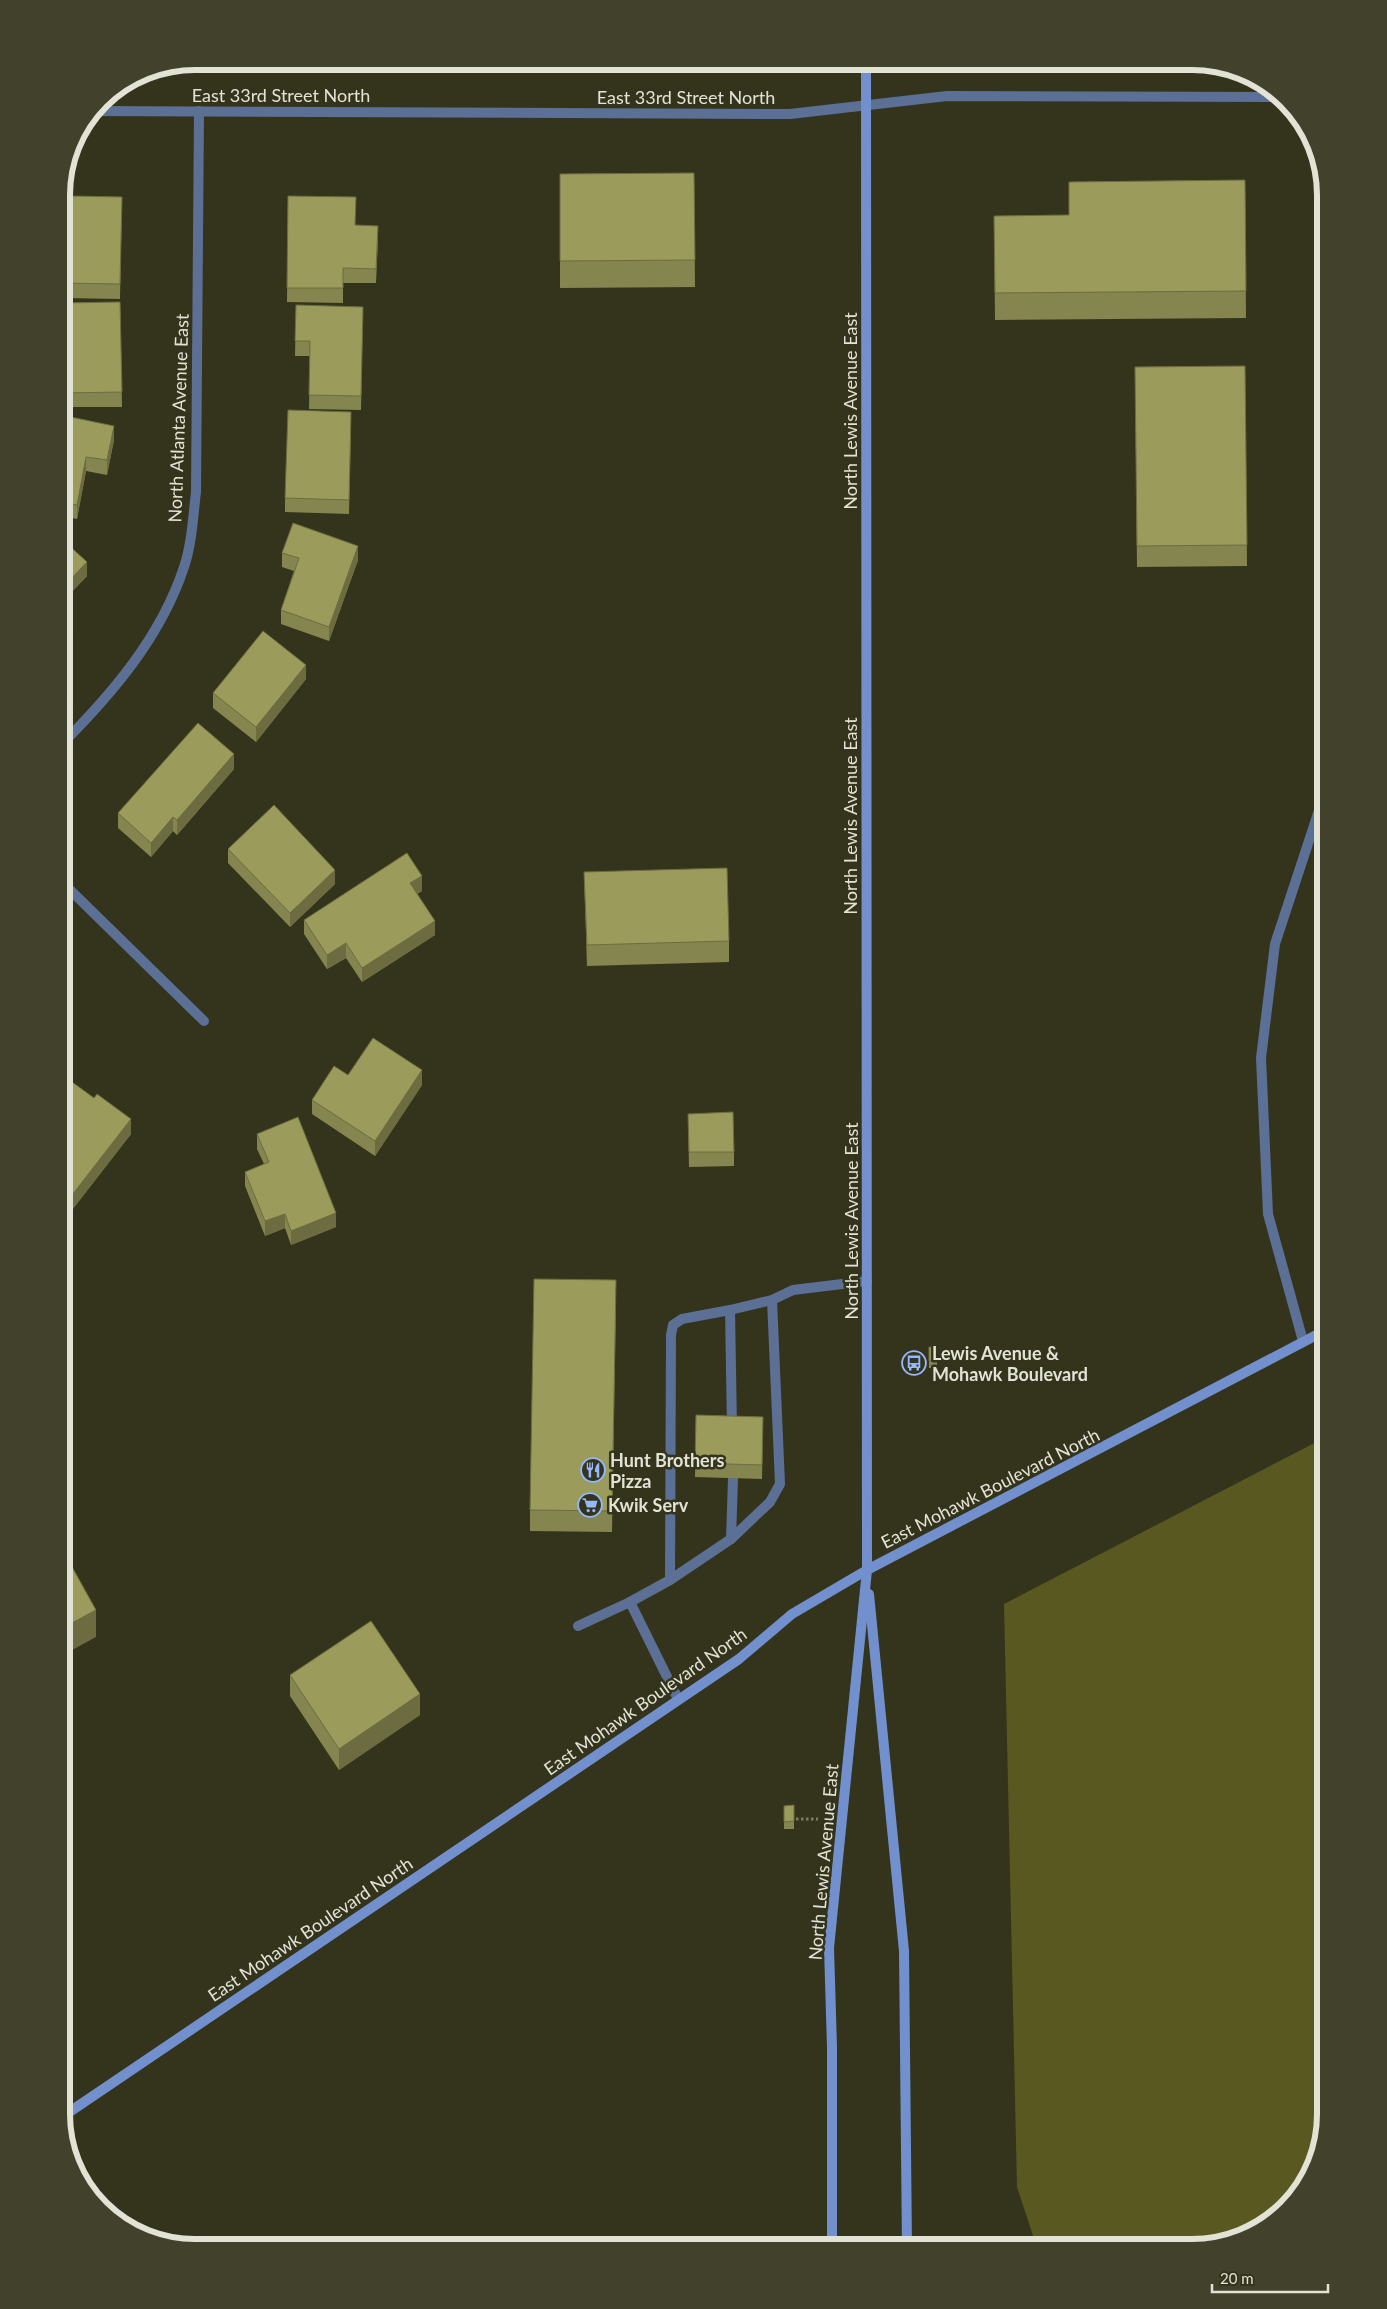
<svg xmlns="http://www.w3.org/2000/svg" width="1387" height="2309" font-family="Lato,sans-serif">
	<style>
		.green { fill: #595820 }
		.lines { fill: none; stroke-linecap: round; stroke-linejoin: round }
		.path { stroke: #7b7b68; stroke-width: 3; stroke-dasharray: 2.5 2.5; stroke-linecap: butt }
		.lane { stroke: #5c6f95; stroke-width: 10 }
		.street { stroke: #5c6f95; stroke-width: 10 }
		.secondary { stroke: #7290cd; stroke-width: 10 }
		.wall { fill: #85854f }
		.shaded-wall { fill: #6c6c40 }
		.building { fill: #9b9b5c; stroke: #6c6c40 }
		.labels { text-anchor: middle; dominant-baseline: central; stroke-width: 5; stroke-linejoin: round; paint-order: stroke }
		.street-label { font-size: 18px; fill: #e2e3d5; stroke: #34341d }
		.poi-label { font-size: 18px; font-weight: bold; fill: #e2e3d5; stroke: #34341d; text-anchor: start }
		.rim { fill: none; stroke: #e2e3d5; stroke-width: 6 }
	</style>
	<rect width="100%" height="100%" fill="#34341d"/>
	<path class="green" d="M1326 1437V2115L1303 2188 1251 2234 1192 2248H1037L1017 2187 1004 1604Z"/>
	<g class="lines">
		<path class="path" d="M796 1819H818"/>
		<g class="lane">
			<path d="M1303 1341 1268 1214 1261 1058 1275 944 1326 789"/>
			<path d="M732 1429 730 1310 772 1300 793 1290 867 1281"/>
			<path d="M731 1539 770 1502 780 1484 772 1300"/>
			<path d="M670 1580 671 1335 673 1325 682 1319 730 1310"/>
			<path d="M630 1602 670 1580 731 1539 733 1479"/>
			<path d="M578 1626 630 1602 678 1699"/>
		</g>
		<g class="street">
			<path d="M93 111 790 114 947 96 1278 97"/>
			<path d="M61 745C112 694 161 637 184 567 192 543 193 517 196 492L199 111"/>
			<path d="M61 881 204 1021"/>
		</g>
		<g class="secondary">
			<path d="M869 1594 904 1951 907 2248"/>
			<path d="M62 2117 739 1659 792 1614 867 1570 1326 1330"/>
			<path d="M832 2248V2047L829 1948 867 1570 866 61"/>
		</g>
	</g>
	<g class="wall">
		<path d="M1011 62H1190V73L1011 69Z"/>
		<path d="M694 173 695 287 560 288V174Z"/>
		<path d="M1245 180 1246 318 995 320 994 216 1069 215V182Z"/>
		<path d="M62 186 71 196 122 197 120 299 62 298Z"/>
		<path d="M288 196 355 225 378 240 376 283H343V303L287 302Z"/>
		<path d="M120 302 122 407H61L62 303Z"/>
		<path d="M296 305 363 307 361 410 309 409 310 356H295Z"/>
		<path d="M1245 366 1247 566 1137 567 1135 367Z"/>
		<path d="M61 415 114 440 107 475 86 471 77 519 61 516Z"/>
		<path d="M351 427 349 514 285 512V498Z"/>
		<path d="M61 538 87 576 66 598 61 594Z"/>
		<path d="M282 553 358 560 329 641 281 624V610L294 571 282 567Z"/>
		<path d="M306 679 256 742 213 708V693Z"/>
		<path d="M234 769 177 835 173 831 151 857 118 828V813Z"/>
		<path d="M228 849 335 884 290 927 228 863Z"/>
		<path d="M584 872 729 941V962L587 966Z"/>
		<path d="M422 891 417 894 435 935 362 982 346 958 327 969 304 934V920Z"/>
		<path d="M61 1074 94 1098 131 1134 72 1210 61 1202Z"/>
		<path d="M348 1075 422 1085 375 1156 312 1114V1100Z"/>
		<path d="M688 1114 734 1152V1166L689 1167Z"/>
		<path d="M257 1134 336 1227 291 1245 285 1228 265 1236 245 1186V1172L264 1164 257 1149Z"/>
		<path d="M616 1301 612 1532 530 1531V1510Z"/>
		<rect x="929" y="1347" width="8" height="21"/>
		<path d="M696 1415 763 1417 762 1479 695 1477Z"/>
		<path d="M290 1675 420 1715 339 1770 290 1696Z"/>
		<path d="M794 1805V1829H784V1806Z"/>
	</g>
	<g class="shaded-wall">
		<path d="M114 426V440L107 475V460Z"/>
		<path d="M86 457V471L77 519V505Z"/>
		<path d="M358 546V560L329 641V627Z"/>
		<path d="M87 562V576L66 598V584Z"/>
		<path d="M306 665V679L256 742V727Z"/>
		<path d="M234 754V769L177 835V820Z"/>
		<path d="M173 817V831L151 857V843Z"/>
		<path d="M335 870V884L290 927V913Z"/>
		<path d="M422 876V891L410 898V883Z"/>
		<path d="M435 921V935L362 982V968Z"/>
		<path d="M346 943V958L327 969V955Z"/>
		<path d="M422 1070V1085L375 1156V1141Z"/>
		<path d="M131 1119V1134L72 1210V1195Z"/>
		<path d="M336 1213V1227L291 1245V1231Z"/>
		<path d="M285 1214V1228L265 1236V1221Z"/>
		<path d="M96 1610V1637L61 1656V1629Z"/>
		<path d="M420 1694V1715L339 1770V1749Z"/>
	</g>
	<g class="building">
		<path d="M694 173 695 260 560 261V174Z"/>
		<path d="M1245 180 1246 291 995 293 994 216 1069 215V182Z"/>
		<path d="M62 183H71V196L122 197 120 284 62 283Z"/>
		<path d="M288 196 356 197 355 225 378 226 376 269 343 268V288H287Z"/>
		<path d="M120 302 122 392 61 393 62 303Z"/>
		<path d="M296 305 363 307 361 396 309 395 310 341H295Z"/>
		<path d="M1245 366 1247 545 1137 546 1135 367Z"/>
		<path d="M288 410 351 412 349 500 285 498Z"/>
		<path d="M61 415 114 426 107 460 86 457 77 505 61 502Z"/>
		<path d="M293 523 358 546 329 627 281 610 299 558 282 553Z"/>
		<path d="M61 538 87 562 66 584 61 579Z"/>
		<path d="M263 631 306 665 256 727 213 693Z"/>
		<path d="M198 723 234 754 177 820 173 817 151 843 118 813Z"/>
		<path d="M274 805 335 870 290 913 228 849Z"/>
		<path d="M407 853 422 876 410 883 435 921 362 968 346 943 327 955 304 920Z"/>
		<path d="M727 868 729 941 587 945 584 872Z"/>
		<path d="M373 1038 422 1070 375 1141 312 1100 334 1066 348 1075Z"/>
		<path d="M61 1074 94 1098 97 1094 131 1119 72 1195 61 1187Z"/>
		<path d="M733 1112 734 1152H689L688 1114Z"/>
		<path d="M298 1117 336 1213 291 1231 285 1214 265 1221 245 1172 269 1162 257 1134Z"/>
		<path d="M534 1279 616 1280 612 1511 530 1510Z"/>
		<path d="M929 1347H937V1360L929 1361Z"/>
		<path d="M696 1415 763 1417 762 1465 695 1463Z"/>
		<path d="M61 1547 96 1610 61 1629Z"/>
		<path d="M371 1621 420 1694 339 1749 290 1675Z"/>
		<path d="M794 1805V1821L784 1822V1806Z"/>
	</g>
	<defs>
		<g id="bus-ring" transform="scale(1.25)"><circle r="9.5" fill="#34341d" stroke="#94b7fd" stroke-width="1.5"/><path d="M-5-6H5V4H4V6H2V4H-2V6H-4V4H-5ZM-3.5-4V0h7V-4ZM-3.5 1.2v1.5H-2V1.2ZM2 1.2v1.5H3.5V1.2Z" fill="#94b7fd"/></g>
		<g id="restaurant-ring" transform="scale(1.25)"><circle r="9.5" fill="#34341d" stroke="#94b7fd" stroke-width="1.5"/><path d="M-5-6h1v4h1v-4h1v4h1v-4h1v5L-1.5 .5V6h-2V.5L-5-1ZM5-6V6H3V1.5H1.5Q1.5-4 5-6Z" fill="#94b7fd"/></g>
		<g id="supermarket-ring" transform="scale(1.25)"><circle r="9.5" fill="#34341d" stroke="#94b7fd" stroke-width="1.5"/><path d="M-6-5.5h2.5l.6 2H6L4.5 2H-2.5L-4.4-4H-6ZM-1.5 3.2a1.3 1.3 0 1 0 .1 0ZM3 3.2a1.3 1.3 0 1 0 .1 0Z" fill="#94b7fd"/></g>
	</defs>
	<g fill-rule="evenodd">
		<use href="#bus-ring" x="914" y="1363"/>
		<use href="#restaurant-ring" x="593" y="1470"/>
		<use href="#supermarket-ring" x="590" y="1505"/>
	</g>
	<g class="labels">
		<g class="street-label">
			<text x="281" y="95">East 33rd Street North</text>
			<text x="686" y="97">East 33rd Street North</text>
			<text transform="translate(850 411) rotate(-90)">North Lewis Avenue East</text>
			<text transform="translate(178 418) rotate(-88)">North Atlanta Avenue East</text>
			<text transform="translate(850 816) rotate(-90)">North Lewis Avenue East</text>
			<text transform="translate(851 1221) rotate(-90)">North Lewis Avenue East</text>
			<text transform="translate(990 1488) rotate(-27)">East Mohawk Boulevard North</text>
			<text transform="translate(645 1701) rotate(-35)">East Mohawk Boulevard North</text>
			<text transform="translate(823 1862) rotate(-85)">North Lewis Avenue East</text>
			<text transform="translate(310 1929) rotate(-34)">East Mohawk Boulevard North</text>
		</g>
		<g class="poi-label">
			<text x="932" y="1353">Lewis Avenue &amp;<tspan x="932" dy="21">Mohawk Boulevard</tspan></text>
			<text x="610" y="1460">Hunt Brothers<tspan x="610" dy="21">Pizza</tspan></text>
			<text x="608" y="1505">Kwik Serv</text>
		</g>
	</g>
	<path d="M0 0H1387V2309H0ZM195 70H1192A125 125 0 0 1 1317 195V2114A125 125 0 0 1 1192 2239H195A125 125 0 0 1 70 2114V195A125 125 0 0 1 195 70Z" fill="#42422c" fill-rule="evenodd"/>
	<path class="rim" d="M195 70H1192A125 125 0 0 1 1317 195V2114A125 125 0 0 1 1192 2239H195A125 125 0 0 1 70 2114V195A125 125 0 0 1 195 70Z"/>
	<path d="M1212 2284v8h116v-8" fill="none" stroke="#e2e3d5" stroke-width="2.5"/>
	<text x="1220" y="2284" font-size="15" fill="#e2e3d5" stroke="#34341d" stroke-width="4" paint-order="stroke">20 m</text>
</svg>
